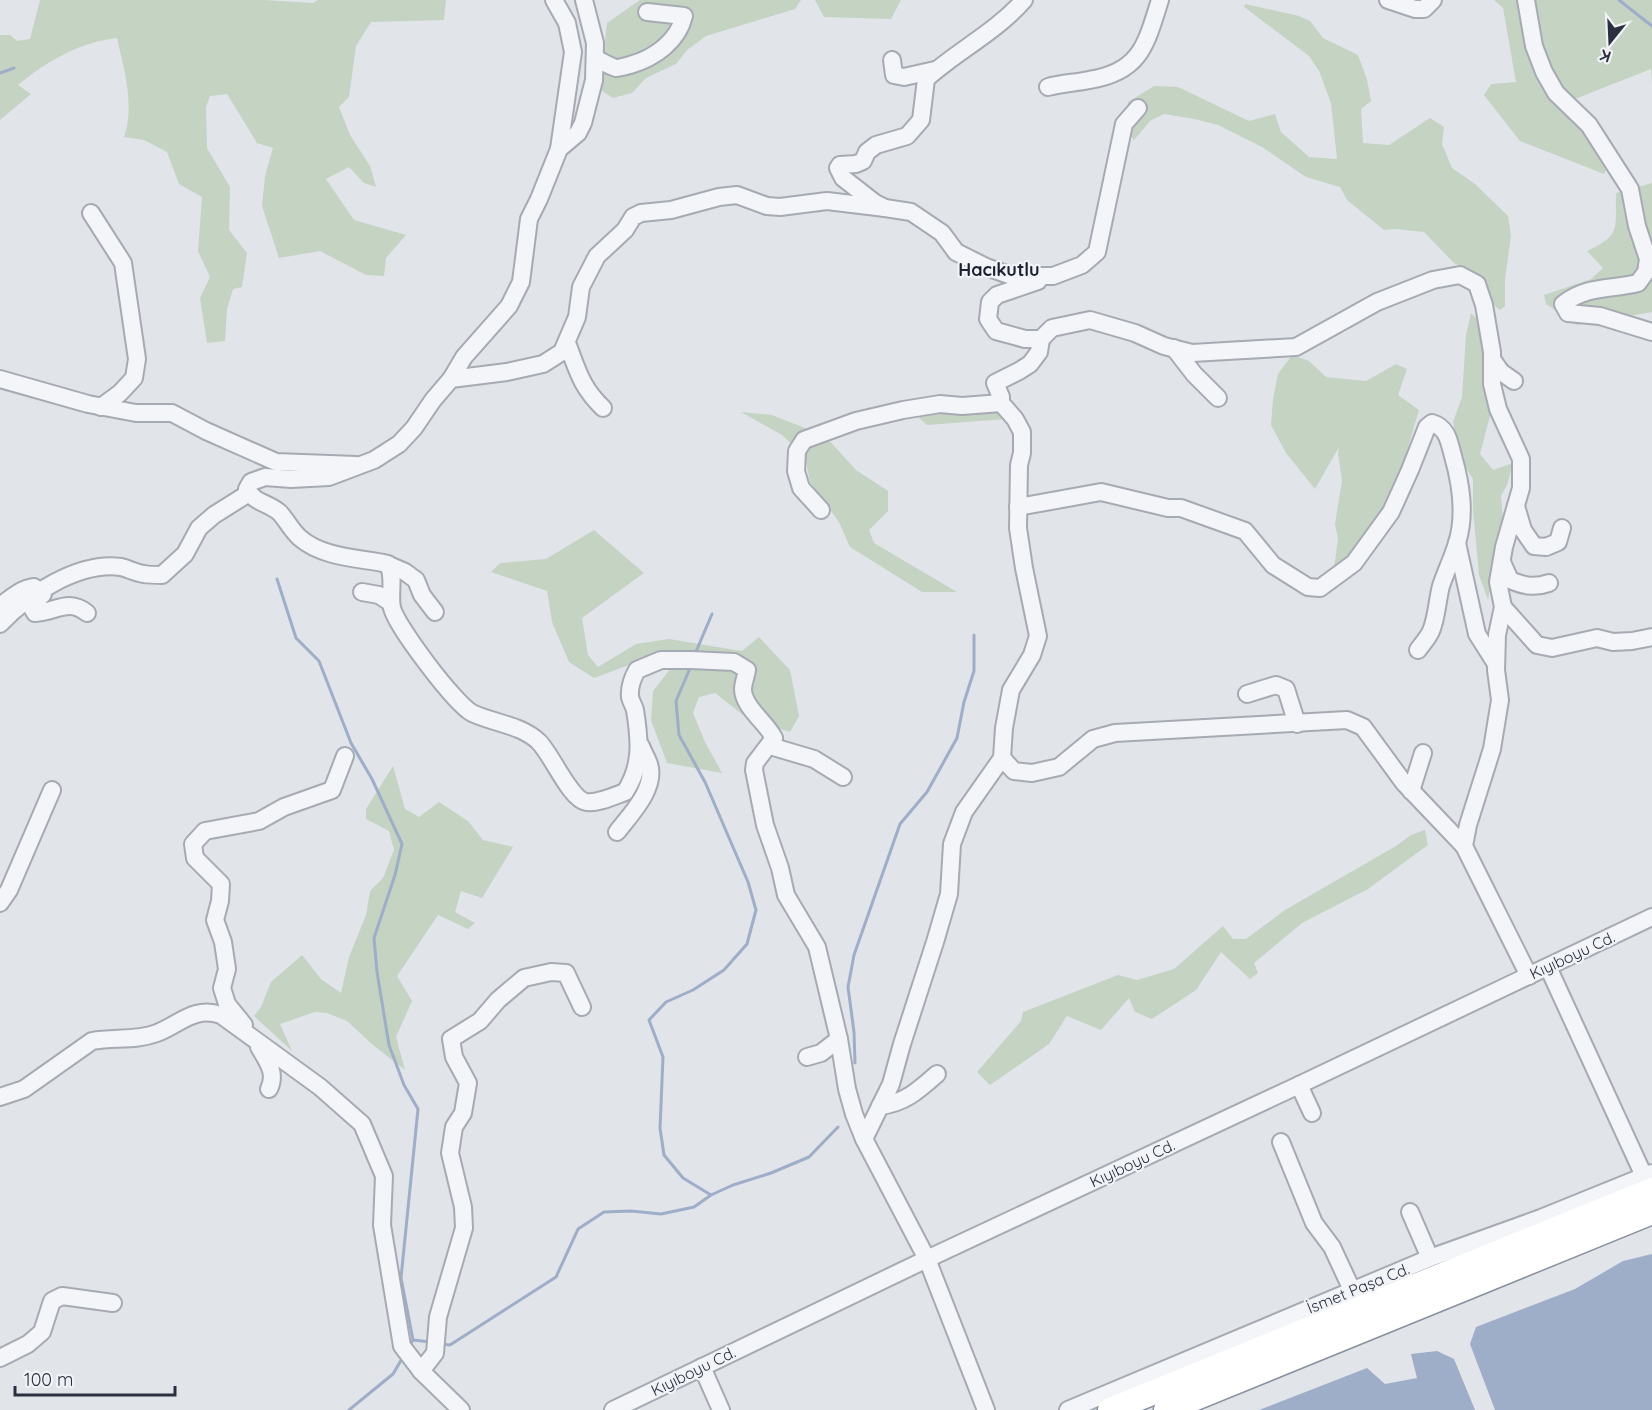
<svg xmlns="http://www.w3.org/2000/svg" width="1652" height="1410" font-family="Quicksand,sans-serif">
	<style>
		.green { fill: #c5d3c3 }
		.water { fill: #9eaec8 }
		.lines { fill: none; stroke-linecap: round; stroke-linejoin: round }
		.stream { stroke: #9eaec8; stroke-width: 3 }
		.minor-casing { stroke: #a6aab3; stroke-width: 20 }
		.highway-casing { stroke: #89909f; stroke-width: 27 }
		.minor { stroke: #f4f5f8; stroke-width: 16 }
		.highway { stroke: #fff; stroke-width: 24 }
		.labels { text-anchor: middle; dominant-baseline: central; stroke-width: 4.5; stroke-linejoin: round; paint-order: stroke }
		.street-label { font-size: 16px; fill: #2a3040; stroke: #f1f3f7 }
		.neighbourhood-label { font-size: 18px; font-weight: bold; fill: #1c2131; stroke: #f1f3f7 }
	</style>
	<rect width="100%" height="100%" fill="#e1e4e9"/>
	<g class="green">
		<path d="M40 0H264L313 3 318 0H446L444 20 371 22 356 46 349 97 339 107 350 135 370 166 376 187 364 183 349 167 326 179 354 220 406 235 386 258 384 276 366 275 320 251 279 258 262 206 265 176 273 148 257 143 227 94 210 96 206 107 207 148 230 187 229 230 247 253 242 287 233 289 227 309 225 341 207 343 200 298 210 277 198 251 202 197 179 184 167 152 144 140 124 137C135 106 124 69 117 38 80 42 47 61 18 85L31 94 0 120V35H10L17 41 30 39Z"/>
		<path d="M640 0H801L795 9 706 36 687 50 676 64 646 78 632 93 613 98 599 89 607 23Z"/>
		<path d="M815 0H901L891 19 824 17Z"/>
		<path d="M1494 0H1652V84L1651 69 1560 105 1583 130 1608 164 1604 174 1520 141 1484 95 1491 84 1516 82 1503 8Z"/>
		<path d="M1245 4 1299 16 1310 21 1323 38 1358 55 1367 80 1371 101 1361 109 1363 143 1389 145 1430 118 1444 127 1442 144 1452 168 1475 184 1508 216 1511 236 1505 279V306L1500 310 1491 303 1477 274 1454 263 1424 232 1395 229 1384 230 1347 200 1340 187 1306 177 1262 147 1218 125 1194 119 1164 114 1150 121 1134 140 1129 134 1128 102 1154 86 1178 87 1249 121 1275 114 1281 132 1309 157 1337 159 1331 103 1319 71 1309 56 1244 7Z"/>
		<path d="M1652 183V312L1577 325 1546 304 1544 295 1591 279 1603 268 1587 251C1622 235 1615 228 1616 193Z"/>
		<path d="M1471 313 1479 321 1486 363 1487 404 1491 412 1480 454 1493 470 1513 463 1507 485 1501 496 1503 520 1488 600 1479 575 1473 510V479L1461 460 1453 422 1462 397 1466 335Z"/>
		<path d="M1292 355 1309 361 1326 377 1366 381 1396 364 1407 369 1398 395 1419 410 1394 495 1357 547 1334 568 1338 539 1335 524 1342 481 1338 453 1339 447 1315 489 1286 453 1271 425 1273 399 1278 374Z"/>
		<path d="M741 412 772 415 825 436 856 470 888 491V511L869 530 874 543 957 592H922L850 547 839 522 810 482 805 457 782 435Z"/>
		<path d="M1002 412 1006 419 927 425 919 418 924 414Z"/>
		<path d="M594 530 644 573 582 618 588 655 598 667 636 644 669 639 742 651 759 637 790 670 799 716 790 732 747 718 715 693 699 697 693 713 705 742 722 773 667 763 651 720 653 691 671 668 640 661 594 678 569 662 552 622 547 591 491 572 500 563 546 559Z"/>
		<path d="M393 766 405 809 419 817 439 802 468 821 483 840 513 847 482 898 461 891 455 912 475 923 468 929 438 915 397 976 412 1001 396 1037 405 1070 373 1045 347 1021 327 1013 315 1012 280 1024 292 1051 254 1016 261 1007 271 982 302 955 321 979 341 993 349 957 366 915 370 891 383 878 394 850 389 831 366 819V809Z"/>
		<path d="M1425 830 1428 845 1368 889 1302 923 1254 963 1258 973 1250 979 1221 952 1196 990 1152 1019 1135 1012 1129 998 1101 1030 1067 1016 1049 1044 990 1085 977 1072 1021 1021 1023 1012 1118 975 1137 980 1174 969 1223 926 1233 939H1246L1285 910 1396 846 1411 835Z"/>
	</g>
	<g class="water">
		<path d="M1652 1254V1410H1495L1470 1344 1476 1327 1575 1289 1623 1261Z"/>
		<path d="M1437 1351 1454 1359 1475 1410H1259L1367 1368 1385 1384 1417 1378 1411 1354Z"/>
	</g>
	<g class="lines">
		<g class="stream">
			<path d="M1619 0 1652 26"/>
			<path d="M0 73 14 68"/>
			<path d="M277 579 296 638 319 661 351 743 372 779 402 844 395 875 374 938 377 972 389 1045 404 1085 418 1109 401 1278 413 1340"/>
			<path d="M695 654 712 614"/>
			<path d="M691 666 676 701 679 735 705 782 748 882 756 910 747 944 724 970 693 990 666 1002 649 1020 663 1057 660 1128 664 1155 683 1178 711 1195"/>
			<path d="M855 1063 854 1032 848 987 854 955 900 824 927 792 957 738 964 702 974 671V635"/>
			<path d="M441 1344 450 1345 556 1277 578 1229 604 1212 631 1211 661 1214 694 1207 711 1195 733 1185 771 1173 809 1157 838 1127"/>
			<path d="M409 1346 413 1340 431 1342"/>
			<path d="M349 1410 393 1374 403 1357"/>
		</g>
		<g class="minor-casing">
			<g id="minor">
				<path d="M554 0 567 23 573 52 559 149"/>
				<path d="M1024 0C996 32 957 51 926 79L921 120 907 136 876 145 867 152 863 161 856 164 840 165 838 168 843 178 875 203 885 208 911 212 942 233 956 252 986 267 1012 276H1053L1082 265 1097 252 1124 124 1138 108"/>
				<path d="M1388 0 1415 9H1424L1433 0"/>
				<path d="M1526 0 1534 46 1544 72 1556 93 1589 125 1630 189 1637 226 1648 259 1646 272 1638 283C1610 290 1588 285 1563 304L1568 313 1600 316 1652 332"/>
				<path d="M595 58C601 61 609 66 616 68 621 68 626 66 630 65 655 58 678 41 684 16L647 12"/>
				<path d="M892 60 894 75 904 77 935 70"/>
				<path d="M1048 87C1062 83 1075 83 1089 80 1141 72 1146 44 1160 0"/>
				<path d="M91 213 123 263 137 359 134 378 120 393 101 407"/>
				<path d="M1038 281 997 295 990 302 988 319 996 331 1025 339H1041"/>
				<path d="M567 343C578 371 581 387 603 408"/>
				<path d="M1174 348 1194 374 1218 398"/>
				<path d="M1492 359 1501 372 1514 381"/>
				<path d="M0 379 88 404 136 413H172L206 431 276 462 356 465"/>
				<path d="M451 379 464 357 509 306 521 282 529 219 539 199 559 149 578 133 583 123 594 80 595 43 584 0"/>
				<path d="M1516 506 1523 530 1534 546 1546 547 1558 542 1562 528"/>
				<path d="M1018 507 1101 492 1168 508H1181L1245 531 1273 565 1308 587 1320 588 1354 563 1391 512 1410 470 1427 427 1432 423C1448 428 1449 442 1453 456 1461 484 1466 514 1457 543 1453 557 1446 571 1441 586 1437 601 1437 617 1431 631 1428 638 1422 644 1418 650"/>
				<path d="M821 510 801 488 796 471 797 451 804 440 856 421 903 410 940 404 962 406 1001 403"/>
				<path d="M1457 543 1477 634 1496 664"/>
				<path d="M1502 562 1510 580C1524 586 1535 588 1549 583"/>
				<path d="M389 565 405 572 416 580 422 595 435 612"/>
				<path d="M362 592 379 595 391 603"/>
				<path d="M43 594 31 606 35 613C56 612 68 598 87 613"/>
				<path d="M0 606C11 598 20 589 34 587"/>
				<path d="M1503 607 1537 645 1552 648 1597 638 1613 642 1632 641 1652 637"/>
				<path d="M0 624C27 595 79 561 121 567 129 569 136 573 144 574 150 575 156 575 162 575L185 554 199 528 214 515 249 493"/>
				<path d="M1247 694 1276 685 1286 689 1297 724"/>
				<path d="M770 746 814 759 843 777"/>
				<path d="M1002 758 1014 771 1032 773 1059 767 1093 739 1115 733 1347 720 1363 727 1404 783 1464 846"/>
				<path d="M1411 791 1423 753"/>
				<path d="M617 832C630 815 657 788 649 764 647 758 643 752 641 746"/>
				<path d="M0 903 9 890 52 790"/>
				<path d="M1548 967 1644 1176"/>
				<path d="M244 1025 227 1004 222 988 227 969 223 942 215 920 220 901 221 884 195 858 193 844 205 831 259 821 284 807 332 790 345 756"/>
				<path d="M259 1047C267 1061 277 1073 269 1089"/>
				<path d="M807 1057 821 1053 839 1039"/>
				<path d="M1299 1085 1312 1113"/>
				<path d="M0 1097 24 1089 92 1041C114 1037 136 1041 157 1033 180 1024 194 1006 221 1015L320 1087 362 1124 384 1176 382 1225 402 1346 421 1371 461 1410"/>
				<path d="M880 1106C905 1103 919 1090 937 1074"/>
				<path d="M864 1139 854 1114 847 1089 839 1039 817 947 786 895 780 868 765 825 754 770 755 763 774 738C767 723 743 707 743 689 743 684 746 676 747 670L734 662 691 660H661L637 670C632 679 629 687 630 697 631 702 634 706 635 710 640 741 642 766 625 792 614 796 597 804 586 802 570 799 552 755 539 742 522 725 493 723 472 713 455 704 397 627 392 608 389 593 395 578 388 564 360 558 323 558 300 538 292 531 287 521 280 513 268 502 255 504 247 489L251 482 265 477 291 479 329 477 374 460 399 444 414 428 433 400 451 379 507 372 543 364 562 352 577 317 581 287 597 256 625 230 633 217 641 213 671 210 719 197 737 195 767 206 780 207 827 201 885 208"/>
				<path d="M1281 1142 1314 1223 1332 1247 1352 1290"/>
				<path d="M1410 1212 1430 1258"/>
				<path d="M0 1358 28 1344 42 1332 52 1301 62 1296 113 1303"/>
				<path d="M702 1367 721 1410"/>
				<path d="M421 1371 435 1353 438 1317 464 1228 463 1207 450 1153 454 1127 463 1113 468 1083 454 1057 451 1039 480 1021 498 1000 524 978 551 972 566 973 582 1007"/>
				<path d="M613 1410 927 1259 1299 1085 1652 917"/>
				<path d="M986 1410 927 1259 864 1139 891 1084 902 1044 935 942 949 894 952 844 964 812 1002 758 1004 728 1011 690 1032 655 1038 636 1024 568 1018 528 1019 465 1022 453V432L1015 419 1001 403V397L995 383 1019 371 1030 364 1039 352 1041 339 1052 328 1090 320 1135 333 1164 346 1192 353 1296 347 1377 302 1433 280 1460 275 1477 284 1484 305 1492 352V384L1498 409 1521 459V488L1504 547 1498 582 1503 607 1497 635 1496 670 1500 700 1492 749 1468 825 1464 846 1529 976"/>
				<path d="M1068 1410 1430 1258 1541 1218 1652 1173"/>
			</g>
		</g>
		<g class="highway-casing">
			<g id="highway">
				<path d="M1110 1410 1652 1190"/>
				<path d="M1166 1410 1652 1212"/>
			</g>
		</g>
		<use href="#minor" class="minor"/>
		<use href="#highway" class="highway"/>
	</g>
	<g class="labels">
		<g class="street-label">
			<text transform="translate(1572 955) rotate(-25)">Kıyıboyu Cd.</text>
			<text transform="translate(1132 1163) rotate(-25)">Kıyıboyu Cd.</text>
			<text transform="translate(1358 1288) rotate(-22)">İsmet Paşa Cd.</text>
			<text transform="translate(693 1371) rotate(-26)">Kıyıboyu Cd.</text>
		</g>
		<g class="neighbourhood-label">
			<text x="999" y="269">Hacıkutlu</text>
		</g>
	</g>
	<g transform="translate(1610 42) rotate(198)" stroke="#f1f3f7" stroke-width="4.5" paint-order="stroke">
	<path d="M0-4.5L10 22L0 15L-10 22Z" fill="#2a3040"/>
	<text y="-9" font-size="16" font-weight="bold" text-anchor="middle" fill="#2a3040">K</text>
	</g>
	<path d="M15 1386v9h160v-9" fill="none" stroke="#2a3040" stroke-width="3"/>
	<text x="24" y="1386" font-size="18" fill="#2a3040" stroke="#f1f3f7" stroke-width="4.5" paint-order="stroke">100 m</text>
</svg>
